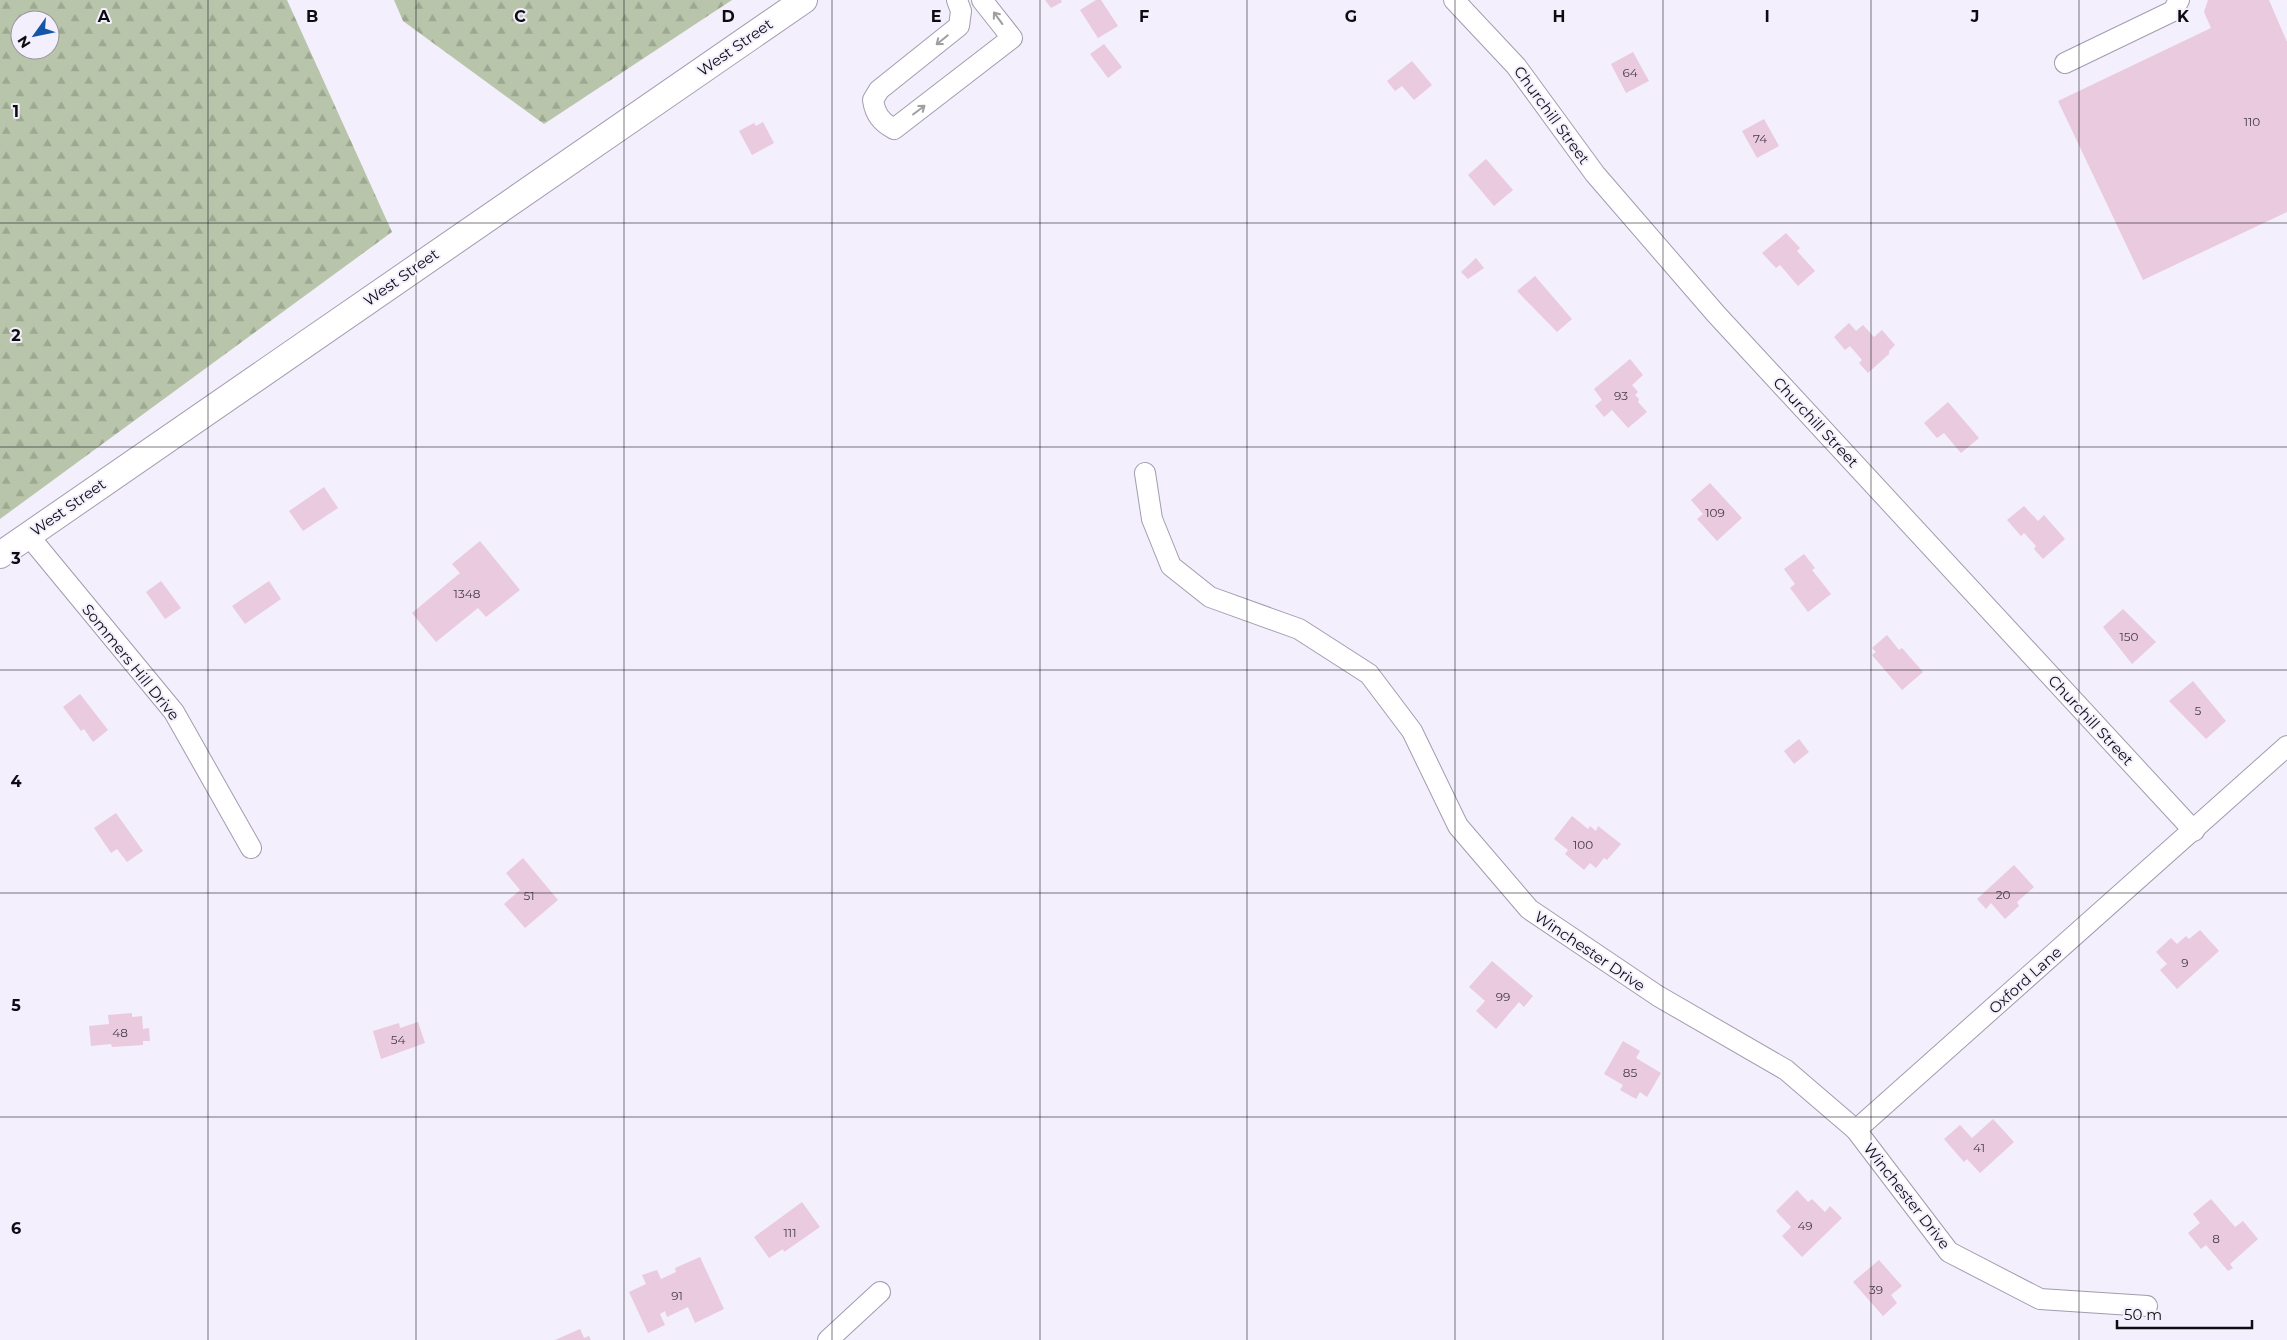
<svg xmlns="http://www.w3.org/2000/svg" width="2287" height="1340" font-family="Montserrat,sans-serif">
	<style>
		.forest { fill: url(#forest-firs); fill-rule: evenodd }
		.building { fill: #eacade }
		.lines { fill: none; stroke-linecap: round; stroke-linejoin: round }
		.minor-casing { stroke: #a29cb0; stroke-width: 22 }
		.major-casing { stroke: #a29cb0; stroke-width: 28 }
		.minor { stroke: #fff; stroke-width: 20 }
		.major { stroke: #fff; stroke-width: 26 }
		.oneway { stroke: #9f9ea1 }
		.grid { fill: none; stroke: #0e0c13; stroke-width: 1; stroke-opacity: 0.55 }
		.labels { text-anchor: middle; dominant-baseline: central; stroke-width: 4; stroke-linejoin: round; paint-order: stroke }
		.number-label { font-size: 12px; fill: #453c46 }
		.street-label { font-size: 15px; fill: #0e0c13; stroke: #f3effc }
		.grid-label { font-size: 16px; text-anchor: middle; font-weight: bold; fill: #0e0c13; stroke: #f3effc; stroke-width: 4; stroke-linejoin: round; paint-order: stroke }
	</style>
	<defs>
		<pattern id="forest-firs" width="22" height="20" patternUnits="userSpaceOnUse" patternTransform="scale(1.25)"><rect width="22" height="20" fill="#b8c5aa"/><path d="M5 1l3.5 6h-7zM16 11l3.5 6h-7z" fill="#9da891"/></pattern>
	</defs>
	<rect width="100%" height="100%" fill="#f3effc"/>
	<g class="forest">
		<path d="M0 0H287L392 232 0 519ZM20 20H50V50H20Z"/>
		<path d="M394 0H732L544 124 403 21Z"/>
	</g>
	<g class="building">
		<path d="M1045 0H1061L1062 2 1051 8Z"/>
		<path d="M1096 0H1101L1118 26 1098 38 1080 10Z"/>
		<path d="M2208 0H2269L2287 42V212L2143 280 2058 101 2211 28 2204 12Z"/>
		<path d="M1104 44 1122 67 1108 78 1090 54Z"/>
		<path d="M1633 52 1649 81 1626 93 1611 64Z"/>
		<path d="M1412 61 1432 85 1414 100 1402 86 1395 91 1387 81Z"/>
		<path d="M1764 119 1779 146 1757 158 1742 131Z"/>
		<path d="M763 122 774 143 752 155 739 131 754 123 756 126Z"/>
		<path d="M1486 159 1513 190 1494 206 1468 175Z"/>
		<path d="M1786 233 1800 248 1797 251 1815 271 1798 286 1780 265 1776 268 1762 253Z"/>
		<path d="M1476 258 1484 268 1468 279 1461 272Z"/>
		<path d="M1535 276 1572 319 1557 332 1517 291Z"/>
		<path d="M1849 323 1856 331 1863 325 1874 337 1882 330 1895 345 1889 351V354L1868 373 1859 363 1862 360 1850 346 1845 350 1834 337Z"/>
		<path d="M1630 359 1643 375 1632 385 1638 392 1635 395 1639 399 1638 402 1647 412 1628 428 1612 410 1604 417 1595 406 1602 400 1594 389Z"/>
		<path d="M1948 402 1979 438 1961 453 1944 433 1937 438 1924 423Z"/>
		<path d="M1710 483 1742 518 1717 541 1697 519 1703 514 1691 500Z"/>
		<path d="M324 487 338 508 303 531 289 511Z"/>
		<path d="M2024 506 2038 521 2044 515 2065 539 2043 559 2034 549 2036 546 2024 533 2021 536 2007 520Z"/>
		<path d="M480 541 520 590 486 617 478 608 436 642 412 613 460 573 452 564Z"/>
		<path d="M1804 554 1815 568 1812 570 1831 594 1808 612 1790 588 1795 584 1784 569Z"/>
		<path d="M161 581 181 608 165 619 146 592Z"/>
		<path d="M269 581 281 599 245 624 232 606Z"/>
		<path d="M2123 609 2156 642 2132 664 2103 627Z"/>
		<path d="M1887 635 1899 650 1902 648 1923 672 1902 690 1872 655 1876 652 1872 648Z"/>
		<path d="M2193 681 2226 721 2206 739 2169 701Z"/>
		<path d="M80 694 108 730 93 742 84 729 81 731 63 707Z"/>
		<path d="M1799 739 1809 752 1794 764 1784 751Z"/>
		<path d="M116 813 143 851 127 862 117 849 111 853 94 828Z"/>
		<path d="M1572 816 1588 829 1590 826 1596 831 1598 826 1621 844 1607 860 1604 858 1596 868 1590 863 1584 870 1565 854 1568 850 1554 839Z"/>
		<path d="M523 858 558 900 525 928 504 904 520 890 506 873Z"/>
		<path d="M2014 865 2034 887 2017 902 2019 906 2005 919 1991 903 1986 909 1977 899Z"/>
		<path d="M2200 930 2219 951 2177 989 2160 970 2167 964 2156 952 2171 938 2177 944 2186 936 2189 939Z"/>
		<path d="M1492 961 1533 996 1524 1007 1519 1002 1496 1029 1476 1011 1485 1001 1469 987Z"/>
		<path d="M132 1013V1017L142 1016 143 1029 149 1028 150 1041H143V1045L112 1047 111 1044 91 1046 89 1026 109 1024 108 1015Z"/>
		<path d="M418 1022 425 1043 381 1059 373 1031 399 1023 400 1028Z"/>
		<path d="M1623 1041 1640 1051 1636 1058 1661 1073 1647 1097 1640 1092 1636 1099 1620 1090 1623 1085 1604 1074Z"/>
		<path d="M1993 1119 2014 1142 1980 1173 1967 1159 1964 1162 1944 1139 1960 1125 1972 1138Z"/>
		<path d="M1797 1190 1808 1202 1812 1199 1825 1212 1830 1206 1842 1218 1802 1257 1782 1236 1791 1227 1776 1211Z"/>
		<path d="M2211 1199 2235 1227 2243 1221 2258 1239 2230 1264 2233 1268 2228 1271 2206 1245 2201 1249 2188 1233 2200 1223 2193 1214Z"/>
		<path d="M802 1202 820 1227 784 1252 783 1249 769 1258 754 1237Z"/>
		<path d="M700 1257 724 1309 695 1323 688 1307 667 1317 665 1311 660 1314 665 1325 648 1333 629 1292 646 1284 642 1275 657 1270 661 1279 676 1272 675 1268Z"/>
		<path d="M1879 1260 1902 1286 1891 1295 1897 1303 1883 1316 1853 1282Z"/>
		<path d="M580 1329 584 1338 589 1336 591 1340H555Z"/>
	</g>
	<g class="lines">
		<g class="minor-casing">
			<g id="minor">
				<path d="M957 0 961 11 959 26 879 90 873 100C875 114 881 122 894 129L1012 38 982 0"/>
				<path d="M1454 0 1516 66 1595 174 1716 314 2194 831"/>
				<path d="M2065 63 2173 11 2179 0"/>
				<path d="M1145 473 1152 519 1171 566 1210 597 1299 629 1369 674 1412 731 1458 826 1529 909 1658 996 1786 1070 1856 1130 1949 1252 2040 1299 2147 1306"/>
				<path d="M28 535 174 712 251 848"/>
				<path d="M1856 1130 2287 746"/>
				<path d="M828 1340 880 1292"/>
			</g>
		</g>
		<g class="major-casing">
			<path id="major" d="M0 555 804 0"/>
		</g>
		<use href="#minor" class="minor"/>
		<use href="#major" class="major"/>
	</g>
	<defs><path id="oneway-shaft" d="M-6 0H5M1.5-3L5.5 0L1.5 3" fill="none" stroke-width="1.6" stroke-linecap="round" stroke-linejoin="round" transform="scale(1.25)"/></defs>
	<g class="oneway">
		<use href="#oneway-shaft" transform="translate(998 18) rotate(-126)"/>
		<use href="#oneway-shaft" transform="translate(942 40) rotate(141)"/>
		<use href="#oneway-shaft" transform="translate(919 110) rotate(-37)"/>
	</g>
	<path class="grid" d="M208 0V1340M416 0V1340M624 0V1340M832 0V1340M1040 0V1340M1247 0V1340M1455 0V1340M1663 0V1340M1871 0V1340M2079 0V1340M0 223H2287M0 447H2287M0 670H2287M0 893H2287M0 1117H2287"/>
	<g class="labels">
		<g class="number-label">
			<text x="1630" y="72">64</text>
			<text x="2252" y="121">110</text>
			<text x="1760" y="138">74</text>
			<text x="1621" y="395">93</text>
			<text x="1715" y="512">109</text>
			<text x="467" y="593">1348</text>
			<text x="2129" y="636">150</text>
			<text x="2198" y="710">5</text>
			<text x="1583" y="844">100</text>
			<text x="2003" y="894">20</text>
			<text x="529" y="895">51</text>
			<text x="2185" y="962">9</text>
			<text x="1503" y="996">99</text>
			<text x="120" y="1032">48</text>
			<text x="398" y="1039">54</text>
			<text x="1630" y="1072">85</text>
			<text x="1979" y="1147">41</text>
			<text x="1805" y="1225">49</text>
			<text x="790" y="1232">111</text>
			<text x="2216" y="1238">8</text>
			<text x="1876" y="1289">39</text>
			<text x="677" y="1295">91</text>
		</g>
		<g class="street-label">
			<text transform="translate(735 47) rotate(-35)">West Street</text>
			<text transform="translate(1552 115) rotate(54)">Churchill Street</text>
			<text transform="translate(401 277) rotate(-35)">West Street</text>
			<text transform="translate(1816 422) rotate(47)">Churchill Street</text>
			<text transform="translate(68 507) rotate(-35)">West Street</text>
			<text transform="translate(131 662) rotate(51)">Sommers Hill Drive</text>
			<text transform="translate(2091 720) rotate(47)">Churchill Street</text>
			<text transform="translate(1590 951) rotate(34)">Winchester Drive</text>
			<text transform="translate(2025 980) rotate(-42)">Oxford Lane</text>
			<text transform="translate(1907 1196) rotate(52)">Winchester Drive</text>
		</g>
	</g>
	<g class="grid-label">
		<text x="104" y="22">A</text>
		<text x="312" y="22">B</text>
		<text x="520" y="22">C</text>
		<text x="728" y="22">D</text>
		<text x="936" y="22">E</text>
		<text x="1144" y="22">F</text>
		<text x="1351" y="22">G</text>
		<text x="1559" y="22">H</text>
		<text x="1767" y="22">I</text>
		<text x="1975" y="22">J</text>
		<text x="2183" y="22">K</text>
		<text x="16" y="117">1</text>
		<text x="16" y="341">2</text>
		<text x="16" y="564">3</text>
		<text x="16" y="787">4</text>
		<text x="16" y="1011">5</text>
		<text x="16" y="1234">6</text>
	</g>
	<g transform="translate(35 35) rotate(237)"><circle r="24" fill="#f3effc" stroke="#97949f"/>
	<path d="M0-4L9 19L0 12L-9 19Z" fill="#1356a6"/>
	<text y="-8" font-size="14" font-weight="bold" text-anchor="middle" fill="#0e0c13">N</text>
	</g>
	<path d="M2117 1320v8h135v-8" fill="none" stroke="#0e0c13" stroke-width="2.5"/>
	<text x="2124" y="1320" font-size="15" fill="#0e0c13" stroke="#f3effc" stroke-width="4" paint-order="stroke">50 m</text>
</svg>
